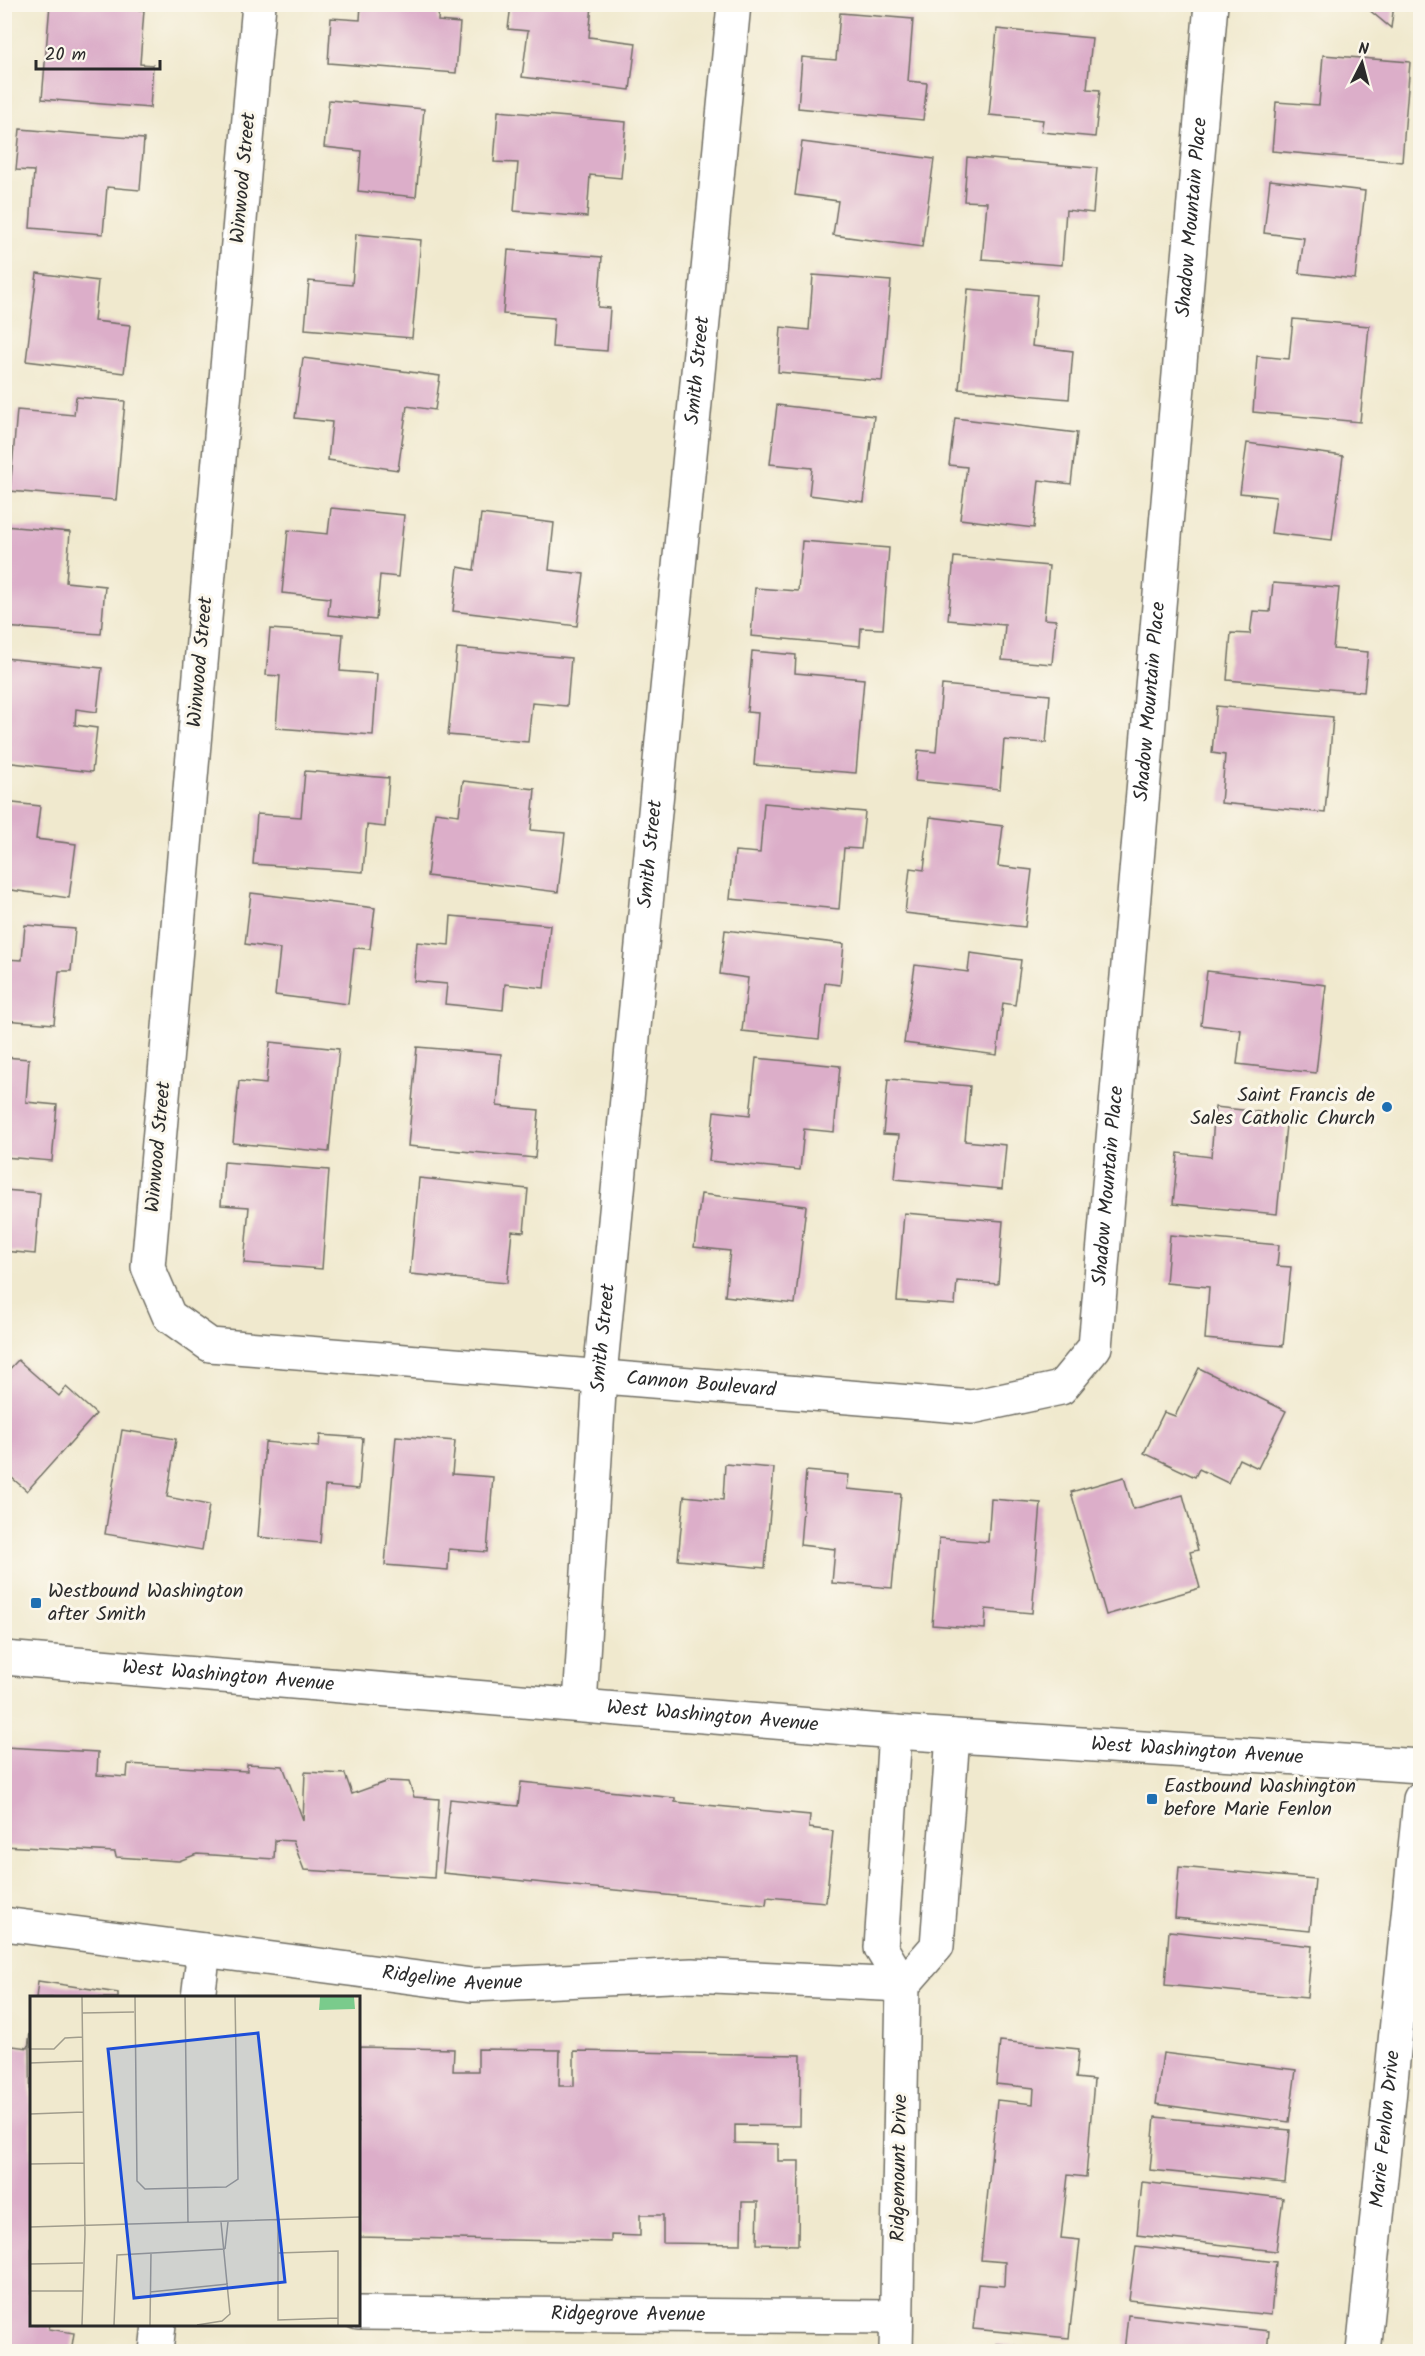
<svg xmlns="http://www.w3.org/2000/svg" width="1425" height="2356" font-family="Kalam,sans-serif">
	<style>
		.building { fill: #dcaec9 }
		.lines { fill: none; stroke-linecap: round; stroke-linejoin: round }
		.street-casing { stroke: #706e64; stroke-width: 36 }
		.secondary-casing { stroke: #706e64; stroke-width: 36 }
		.street { stroke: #fff; stroke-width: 33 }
		.secondary { stroke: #fff; stroke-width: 33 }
		.poi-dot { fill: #1f6fb2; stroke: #fbf7ec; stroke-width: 2 }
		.labels { text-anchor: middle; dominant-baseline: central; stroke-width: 6; stroke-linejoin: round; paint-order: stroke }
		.street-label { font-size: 20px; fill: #2b2b2b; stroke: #fbf7ec }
		.poi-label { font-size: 20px; fill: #2b2b2b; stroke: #fbf7ec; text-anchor: start }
		.inset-road { fill: none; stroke: #a19d8d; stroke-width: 1.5 }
		.view { fill: #1d4ed8; fill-opacity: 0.15; stroke: #1d4ed8; stroke-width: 3 }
		.inset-edge { fill: none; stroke: #2b2b2b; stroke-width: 3 }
	</style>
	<rect width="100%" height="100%" fill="#fbf7ec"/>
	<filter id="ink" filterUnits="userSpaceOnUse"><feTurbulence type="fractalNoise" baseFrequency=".0167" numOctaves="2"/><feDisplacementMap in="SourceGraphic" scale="12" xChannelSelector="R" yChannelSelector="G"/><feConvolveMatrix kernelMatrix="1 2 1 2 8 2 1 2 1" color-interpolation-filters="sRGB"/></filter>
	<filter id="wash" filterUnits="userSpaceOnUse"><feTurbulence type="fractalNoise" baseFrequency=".008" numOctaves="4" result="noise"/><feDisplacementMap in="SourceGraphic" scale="24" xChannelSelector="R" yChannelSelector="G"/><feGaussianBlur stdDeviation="1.35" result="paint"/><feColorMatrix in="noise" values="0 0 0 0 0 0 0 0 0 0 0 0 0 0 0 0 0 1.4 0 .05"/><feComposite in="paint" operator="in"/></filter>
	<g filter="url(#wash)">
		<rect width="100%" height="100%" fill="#f0e9ce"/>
		<g id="blocks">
			<g class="building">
				<path d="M50 4 144 10 140 64 153 65 150 108 42 99Z"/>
				<path d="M361 4H439L438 21 460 23 456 73 328 63 331 18 360 20Z"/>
				<path d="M1362 4H1394L1391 28Z"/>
				<path d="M511 5H592L589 37 636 43 630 90 522 77 528 31 508 29Z"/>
				<path d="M840 13 913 19 908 81 927 83 923 120 798 108 802 57 836 60Z"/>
				<path d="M997 29 1092 38 1087 89 1100 90 1095 137 1041 132 1043 120 989 115Z"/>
				<path d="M1323 55 1410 62 1402 162 1272 151 1276 102 1319 105Z"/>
				<path d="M329 100 424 109 416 197 358 191 361 151 324 147Z"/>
				<path d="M498 111 626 122 621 178 590 175 587 217 514 211 518 163 494 162Z"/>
				<path d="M20 129 144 139 140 190 107 187 103 234 30 228 34 171 16 170Z"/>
				<path d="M802 142 934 159 922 247 833 235 838 201 795 195Z"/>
				<path d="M967 157 1097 168 1093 213 1066 210 1062 265 982 259 987 202 964 201Z"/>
				<path d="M1270 180 1365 191 1355 279 1299 273 1304 238 1264 233Z"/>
				<path d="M356 234 421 240 412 338 305 329 309 281 352 285Z"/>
				<path d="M508 250 602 257 598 307 610 308 607 351 552 347 554 318 503 314Z"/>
				<path d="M37 273 98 281 94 321 130 325 124 373 26 361Z"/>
				<path d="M813 275 891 281 882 381 778 372 781 327 809 330Z"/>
				<path d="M968 289 1037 295 1032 346 1073 351 1069 399 959 389Z"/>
				<path d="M1293 319 1369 326 1360 422 1253 412 1257 356 1289 359Z"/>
				<path d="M303 358 440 376 435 410 407 406 398 470 328 460 332 422 295 418Z"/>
				<path d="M76 397 125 401 116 500 10 491 17 410 74 415Z"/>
				<path d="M777 405 874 416 864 502 809 495 812 468 770 464Z"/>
				<path d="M955 418 1077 433 1071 484 1039 480 1034 528 960 519 967 467 949 465Z"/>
				<path d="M1247 443 1343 456 1332 540 1271 533 1276 497 1240 493Z"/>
				<path d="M331 508 404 515 398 577 380 575 376 620 328 615 330 598 282 593 288 530 328 534Z"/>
				<path d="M481 514 554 523 549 570 584 574 577 626 453 611 458 567 474 570Z"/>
				<path d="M4 526 70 532 66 582 105 586 101 634 4 627Z"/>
				<path d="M802 541 889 548 883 629 861 628 860 646 751 636 755 588 798 591Z"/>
				<path d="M954 557 1049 566 1044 619 1056 620 1052 664 1002 660 1005 625 948 620Z"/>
				<path d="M1273 583 1339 588 1333 649 1368 652 1364 692 1227 680 1231 633 1250 634 1253 611 1270 612Z"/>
				<path d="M270 629 343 634 340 671 377 674 373 735 276 728 280 676 266 675Z"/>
				<path d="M457 648 571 658 567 706 532 703 528 742 448 735Z"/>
				<path d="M752 651 796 655 795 673 864 679 856 773 754 765 758 713 747 712Z"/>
				<path d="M4 658 102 668 97 712 76 709 75 725 97 728 92 772 4 762Z"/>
				<path d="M942 685 1050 695 1046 743 1004 740 1000 789 915 781 918 750 936 752Z"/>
				<path d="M1216 706 1333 717 1325 813 1221 803 1225 755 1212 753Z"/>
				<path d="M305 771 389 778 385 827 367 825 363 872 253 864 257 814 301 817Z"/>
				<path d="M463 781 535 789 531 830 565 833 558 892 427 876 435 812 459 815Z"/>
				<path d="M4 802 40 806 36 839 76 844 69 898 4 889Z"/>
				<path d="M764 803 865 812 861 849 844 848 839 909 730 899 735 851 760 853Z"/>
				<path d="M930 817 1003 826 998 866 1032 870 1025 927 905 913 910 868 924 870Z"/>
				<path d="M251 893 375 908 370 949 354 948 348 1004 275 995 280 949 245 944Z"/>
				<path d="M451 916 550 925 544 988 505 984 503 1010 445 1004 447 984 414 981 417 942 449 945Z"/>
				<path d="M25 925 75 929 71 971H59L54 1024 4 1020V959L22 960Z"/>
				<path d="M725 930 844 944 840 985 825 983 819 1039 742 1031 748 978 720 974Z"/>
				<path d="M970 953 1021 960 1015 1005 1003 1003 997 1055 904 1043 915 965 968 972Z"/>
				<path d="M1207 971 1326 985 1316 1073 1237 1064 1241 1030 1201 1025Z"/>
				<path d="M270 1042 339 1049 329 1152 233 1143 239 1081 266 1084Z"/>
				<path d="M417 1047 501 1054 497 1106 539 1110 535 1158 408 1146Z"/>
				<path d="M4 1057 29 1059 26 1102 57 1105 52 1161 4 1157Z"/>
				<path d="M756 1058 840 1066 834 1132 804 1129 800 1170 709 1161 714 1111 750 1115Z"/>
				<path d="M888 1079 970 1086 965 1141 1006 1145 1002 1189 895 1179 899 1135 883 1134Z"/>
				<path d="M1215 1107 1287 1115 1277 1214 1173 1204 1178 1153 1211 1157Z"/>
				<path d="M224 1162 329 1170 322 1269 244 1263 249 1207 221 1205Z"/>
				<path d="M419 1178 528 1189 524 1232 512 1231 507 1283 410 1274Z"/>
				<path d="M4 1190 40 1193 35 1254 4 1251Z"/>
				<path d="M701 1194 806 1206 795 1304 725 1296 730 1251 694 1247Z"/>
				<path d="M904 1213 1003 1221 998 1284 957 1281 955 1305 897 1301Z"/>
				<path d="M1170 1235 1279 1245 1277 1266 1291 1267 1283 1346 1205 1339 1209 1287 1166 1283Z"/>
				<path d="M18 1360 59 1396 66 1387 96 1414 27 1491 4 1471V1375Z"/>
				<path d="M1199 1368 1286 1411 1258 1468 1239 1459 1228 1483 1199 1469 1195 1477 1144 1453 1164 1412 1175 1416Z"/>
				<path d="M122 1430 176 1439 167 1497 209 1505 202 1550 105 1534Z"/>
				<path d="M320 1435 363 1438 359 1489 325 1486 320 1543 258 1537 265 1442 319 1447Z"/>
				<path d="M396 1436 455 1441 452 1474 493 1477 487 1552 449 1549 448 1570 385 1565Z"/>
				<path d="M725 1464 774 1468 765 1568 678 1560 684 1496 723 1500Z"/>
				<path d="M806 1471 849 1475 847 1489 901 1494 892 1588 832 1583 835 1549 800 1545Z"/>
				<path d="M1124 1477 1133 1509 1183 1495 1198 1550 1190 1552 1200 1588 1106 1615 1071 1492Z"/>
				<path d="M991 1499 1041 1503 1032 1613 986 1609 985 1629 932 1625 939 1538 988 1542Z"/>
				<path d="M4 1747 98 1752 97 1775 127 1777 128 1764 247 1771V1764L283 1766 303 1820 305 1772 345 1774 352 1794 388 1781 409 1782 414 1797 439 1799 434 1878 304 1870 293 1841 275 1840 274 1859 197 1854 179 1861 116 1857 115 1852 4 1846Z"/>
				<path d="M521 1782 675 1798V1802L810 1815 809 1828 833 1831 826 1902 767 1897 766 1905 443 1873 450 1799 518 1806Z"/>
				<path d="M1179 1867 1315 1879 1310 1931 1175 1918Z"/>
				<path d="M1169 1931 1312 1946 1307 1998 1165 1985Z"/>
				<path d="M38 1981 118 1993V1998H36Z"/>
				<path d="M30 2032 32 2324H50L49 2329 74 2333 71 2352H5V2045L28 2048Z"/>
				<path d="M1000 2041 1079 2049 1076 2078 1094 2080 1086 2177 1068 2175 1061 2238 1080 2240 1069 2338 973 2329 978 2284 1004 2286 1005 2262 981 2260 997 2100 1033 2104 1034 2088 996 2084Z"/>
				<path d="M358 2047 454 2049 453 2071H478V2049L560 2050 559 2086H574V2051L801 2055 800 2126 735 2125V2143L778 2144V2161H799L798 2245 757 2244 758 2202H742L741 2244 663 2243V2215H640V2236L611 2235V2242L358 2237Z"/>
				<path d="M1163 2053 1296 2070 1289 2122 1156 2104Z"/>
				<path d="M1155 2117 1290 2130 1285 2183 1150 2170Z"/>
				<path d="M1142 2182 1283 2198 1276 2251 1137 2235Z"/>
				<path d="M1136 2246 1276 2262 1271 2315 1129 2300Z"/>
				<path d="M1128 2315 1269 2331 1267 2352H1124Z"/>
				<path d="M996 2344 1065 2350V2352H996Z"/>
			</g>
		</g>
	</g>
	<g filter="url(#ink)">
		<use href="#blocks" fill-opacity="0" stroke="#706e64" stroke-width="1.5"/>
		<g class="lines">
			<g class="street-casing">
				<g id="street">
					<path id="s1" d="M259 4 148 1267 169 1316 210 1345 972 1407 1061 1388 1095 1347 1211 4"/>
					<path id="s2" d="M580 1705 600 1375 734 4"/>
					<path d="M895 1732 881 1948 903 1985 896 2352"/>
					<path id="s3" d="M4 1924 472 1985 692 1975 903 1985"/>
					<path d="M903 1985 937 1946 953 1736"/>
					<path d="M198 1998 204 1950"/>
					<path id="s4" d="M358 2313 897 2317"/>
					<path d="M156 2352 159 2324"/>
					<path id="s5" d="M1363 2352 1420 1799"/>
				</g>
			</g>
			<g class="secondary-casing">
				<g id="secondary">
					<path id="s6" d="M4 1658 895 1732 1420 1766"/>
				</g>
			</g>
			<use href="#street" class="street"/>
			<use href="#secondary" class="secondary"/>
		</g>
	</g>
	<g class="poi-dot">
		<circle cx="1387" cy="1107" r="6"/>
		<rect x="30" y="1597" width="12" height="12" rx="3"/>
		<rect x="1146" y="1793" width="12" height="12" rx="3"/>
	</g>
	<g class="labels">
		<g class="street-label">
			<text transform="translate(244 178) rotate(-85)">Winwood Street</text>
			<text stroke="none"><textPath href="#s1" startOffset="3414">Shadow Mountain Place</textPath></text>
			<text stroke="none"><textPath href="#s2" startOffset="1340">Smith Street</textPath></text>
			<text transform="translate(201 662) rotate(-85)">Winwood Street</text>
			<text stroke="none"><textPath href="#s1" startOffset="2928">Shadow Mountain Place</textPath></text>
			<text stroke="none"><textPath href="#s2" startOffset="854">Smith Street</textPath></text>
			<text transform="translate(159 1147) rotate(-85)">Winwood Street</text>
			<text stroke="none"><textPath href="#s1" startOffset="2442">Shadow Mountain Place</textPath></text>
			<text stroke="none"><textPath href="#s2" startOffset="368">Smith Street</textPath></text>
			<text stroke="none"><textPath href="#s1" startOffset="1864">Cannon Boulevard</textPath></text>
			<text stroke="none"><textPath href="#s6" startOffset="225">West Washington Avenue</textPath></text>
			<text stroke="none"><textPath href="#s6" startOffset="711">West Washington Avenue</textPath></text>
			<text stroke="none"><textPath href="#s6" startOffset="1197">West Washington Avenue</textPath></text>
			<text stroke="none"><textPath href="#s3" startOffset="452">Ridgeline Avenue</textPath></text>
			<text stroke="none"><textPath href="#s5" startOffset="224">Marie Fenlon Drive</textPath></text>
			<text transform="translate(900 2168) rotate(-89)">Ridgemount Drive</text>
			<text stroke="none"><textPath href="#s4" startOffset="270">Ridgegrove Avenue</textPath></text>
		</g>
		<g class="poi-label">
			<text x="1375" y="1096" text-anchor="end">Saint Francis de<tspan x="1375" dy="23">Sales Catholic Church</tspan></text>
			<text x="48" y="1592">Westbound Washington<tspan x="48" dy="23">after Smith</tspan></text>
			<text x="1164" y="1787">Eastbound Washington<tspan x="1164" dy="23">before Marie Fenlon</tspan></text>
		</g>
	</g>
	<g transform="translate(30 1996)">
		<rect width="330" height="330" fill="#f0e9ce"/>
		<path d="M290 1H324L325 13 289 14Z" fill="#7acb8c"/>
		<path class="inset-road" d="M105 1 107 185 115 193 196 191 208 183 205 1M155 1 158 227M52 17 104 16M0 53H24L35 42 53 41M0 67 53 65M0 118 54 116M0 168 54 167M248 224V324L308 322M0 231 330 221M195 253 198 226M248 257 308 255V329M0 268 53 267M0 295H53M120 296 198 288M52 329 55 238 52 1M84 329 87 259 195 253M120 329 121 257M167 329 192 325 200 318 191 226"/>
		<path class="view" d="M228 37 255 286 104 302 78 53Z"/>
		<rect width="330" height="330" class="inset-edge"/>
	</g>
	<rect width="1425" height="2356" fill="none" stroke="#fbf7ec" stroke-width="24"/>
	<g transform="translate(1362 63) rotate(6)" stroke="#fbf7ec" stroke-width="4.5" paint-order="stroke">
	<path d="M0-4.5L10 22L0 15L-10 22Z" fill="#2b2b2b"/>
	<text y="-9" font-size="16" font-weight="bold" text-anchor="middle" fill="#2b2b2b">N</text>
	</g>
	<path d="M36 60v9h124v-9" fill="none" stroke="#2b2b2b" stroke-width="3"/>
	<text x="45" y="60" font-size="18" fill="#2b2b2b" stroke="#fbf7ec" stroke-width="4.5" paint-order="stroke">20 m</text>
</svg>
